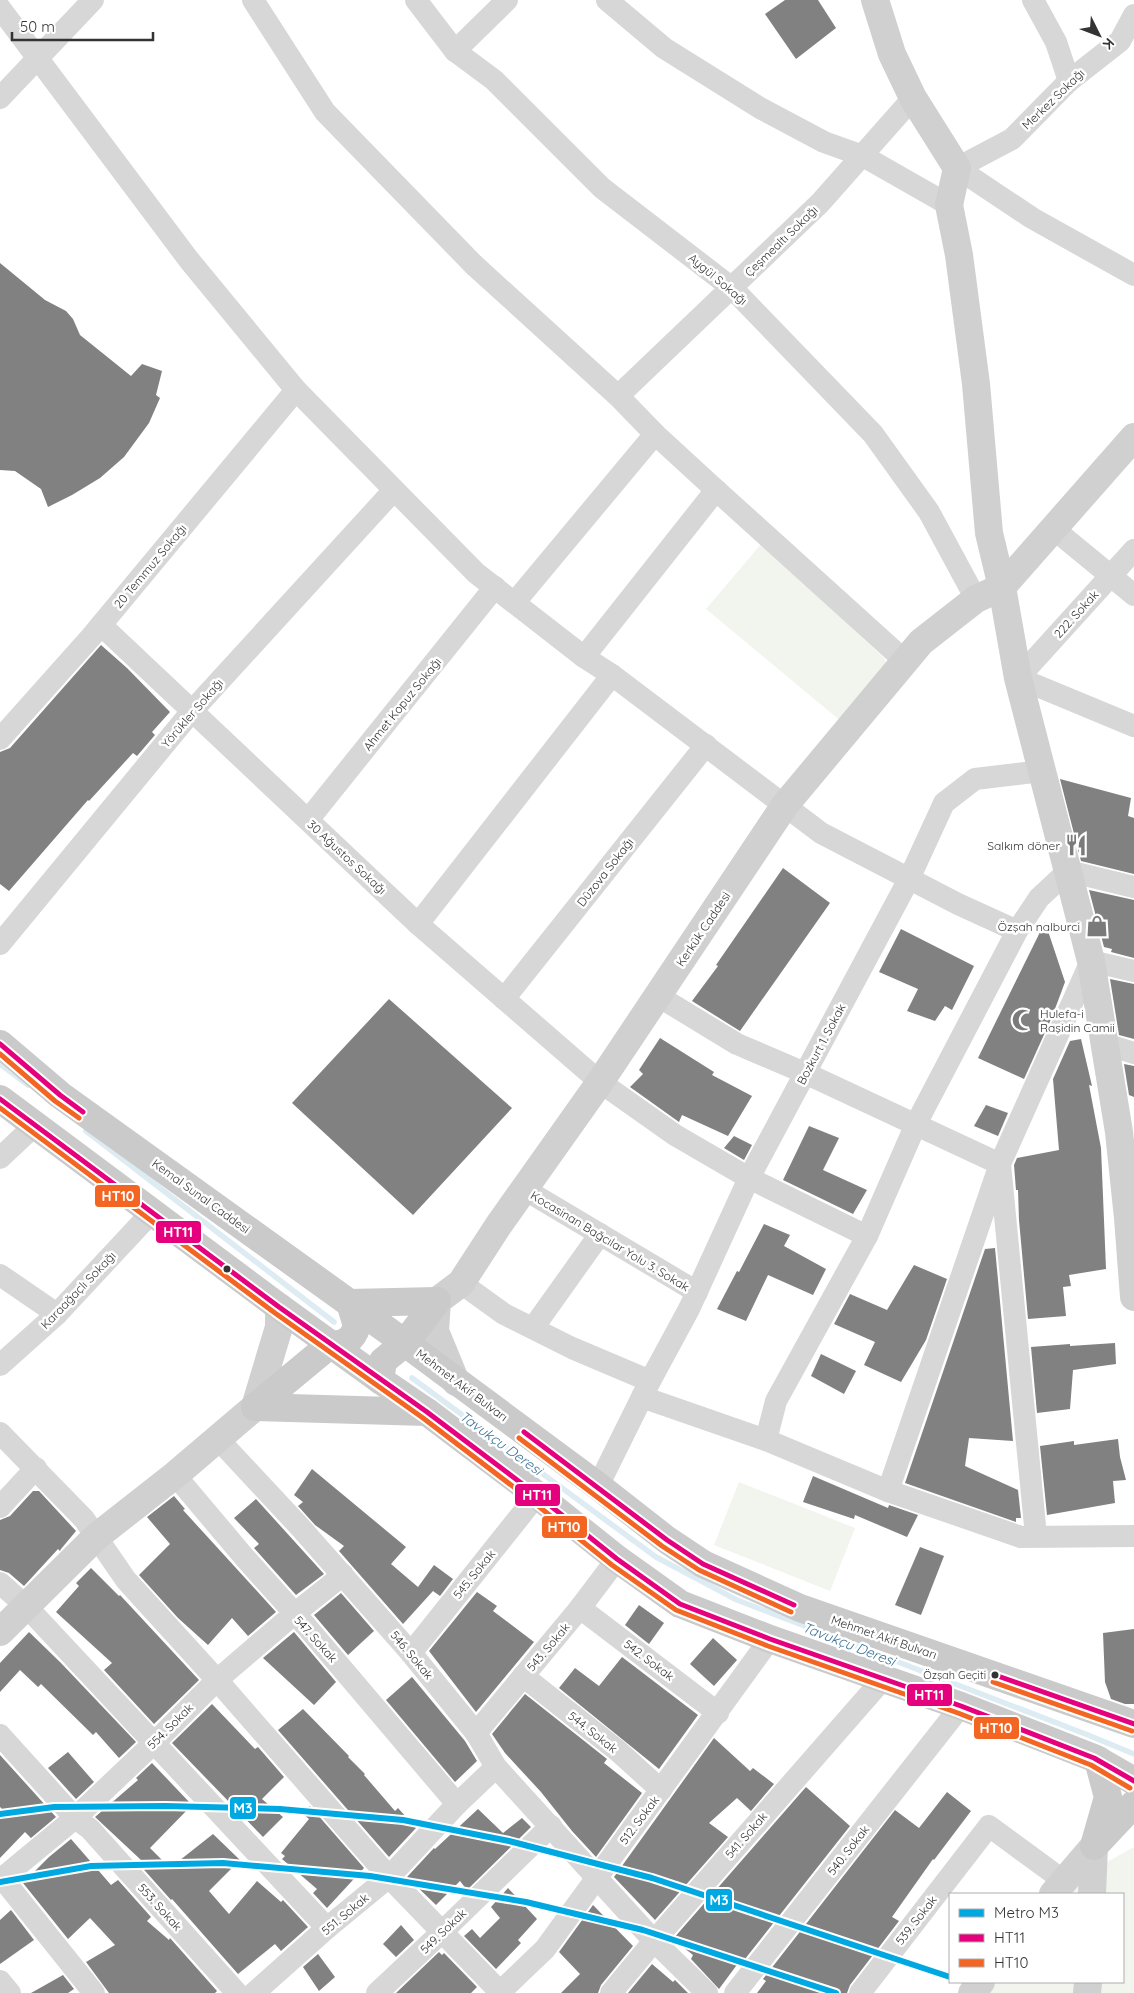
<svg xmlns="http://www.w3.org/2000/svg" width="1134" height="1993" font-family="Quicksand,sans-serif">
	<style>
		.green { fill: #f1f5ed }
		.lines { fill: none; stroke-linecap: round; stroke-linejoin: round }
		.stream { stroke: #ddebf3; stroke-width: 5.5 }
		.building { fill: #818181 }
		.street { stroke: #d7d7d7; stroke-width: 22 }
		.secondary { stroke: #d0d0d0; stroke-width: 28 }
		.primary { stroke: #cacaca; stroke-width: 28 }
		.bus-1-casing { stroke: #fff; stroke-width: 9 }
		.bus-2-casing { stroke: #fff; stroke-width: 9 }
		.bus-1 { stroke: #e5007d; stroke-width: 5 }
		.bus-2 { stroke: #f26522; stroke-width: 5 }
		.metro-1-casing { stroke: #fff; stroke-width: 10 }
		.metro-1 { stroke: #00a8e1; stroke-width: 6 }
		.bus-dot { fill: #333; stroke: #fff; stroke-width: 2 }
		.labels { text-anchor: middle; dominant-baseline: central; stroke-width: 5; stroke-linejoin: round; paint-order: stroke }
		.bus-label { font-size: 11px; fill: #333; stroke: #fff; text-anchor: end }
		.street-label { font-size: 12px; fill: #333; stroke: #fff }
		.poi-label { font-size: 12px; fill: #333; stroke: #fff; text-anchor: end }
		.water-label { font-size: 14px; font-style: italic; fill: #3f7597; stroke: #fff }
		.line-badge { stroke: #fff; stroke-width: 2 }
		.badge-label { font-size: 14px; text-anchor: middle; font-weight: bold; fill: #fff }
	</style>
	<rect width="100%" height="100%" fill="#fff"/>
	<g class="green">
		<path d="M762 543 884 658 887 665 842 722 706 609Z"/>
		<path d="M739 1482 855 1528 830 1591 714 1545Z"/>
		<path d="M1134 1847V1993H984L993 1982H1123V1894H1067L1082 1876Z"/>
	</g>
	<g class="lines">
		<g class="stream">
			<path d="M0 1064 28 1085"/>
			<path d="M86 1131 334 1322"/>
			<path d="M412 1378 656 1557 737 1600 1088 1735 1134 1754"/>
		</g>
	</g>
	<g class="building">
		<path d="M785 0H818L836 28 796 59 765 14Z"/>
		<path d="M0 263 45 300 66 311 73 319 80 335 131 376 142 364 162 371 156 395 160 398 149 423 124 457 100 478 72 495 48 507 41 489 15 471 0 470Z"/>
		<path d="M101 645 127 668 170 712 152 732 155 735 137 756 133 753 89 801 88 800 9 891 0 884V752L10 748Z"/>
		<path d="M1060 779 1131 798 1128 816 1134 818V874L1081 861Z"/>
		<path d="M783 868 830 903 740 1031 692 1001 718 966 716 965Z"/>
		<path d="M1089 890 1134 900V958L1111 952 1112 949 1104 947Z"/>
		<path d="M1045 922 1065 982 1052 1017 1024 1079 978 1058Z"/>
		<path d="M901 929 974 966 952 1010 945 1006 935 1021 907 1011 918 989 879 972Z"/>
		<path d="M1110 979 1134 984V1039L1119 1035Z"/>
		<path d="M389 999 512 1108 413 1215 292 1103Z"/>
		<path d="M660 1038 714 1072 712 1075 752 1096 728 1136 682 1115 679 1122 630 1087 643 1074 639 1070Z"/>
		<path d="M1081 1039 1092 1086 1089 1085 1101 1148 1106 1269 1069 1275 1071 1286 1063 1287 1066 1316 1028 1319 1019 1220 1018 1190H1016L1014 1165 1017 1158 1059 1150 1053 1079 1070 1041Z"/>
		<path d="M1124 1064 1134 1066V1097L1129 1095Z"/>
		<path d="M986 1105 1008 1113 998 1136 974 1126Z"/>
		<path d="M809 1126 839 1138 823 1170 867 1190 853 1214 783 1180Z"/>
		<path d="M734 1136 752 1145 744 1160 724 1148Z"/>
		<path d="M764 1224 790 1235 784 1246 826 1269 813 1295 768 1275 746 1321 717 1309 737 1271 739 1272Z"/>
		<path d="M995 1248 1013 1441 969 1438 965 1466 1018 1490 1021 1518H1016V1522L905 1483 985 1249Z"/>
		<path d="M914 1265 947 1279 926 1340 901 1382 864 1365 875 1342 834 1324 850 1294 887 1310Z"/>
		<path d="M1115 1343 1116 1364 1073 1370 1070 1409 1037 1413 1031 1347 1070 1344V1346Z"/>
		<path d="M821 1354 856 1371 844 1394 811 1376Z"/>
		<path d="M1118 1439 1120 1457 1126 1480 1113 1481 1115 1503 1047 1515 1040 1446 1074 1441V1445Z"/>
		<path d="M312 1469 406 1547 391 1564 418 1587 434 1565 453 1579 440 1596 433 1591 403 1624 339 1551 344 1546 315 1525 298 1506 303 1502 294 1495Z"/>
		<path d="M813 1476 888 1508 889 1505 918 1515 907 1537 855 1515 854 1519 803 1502Z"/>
		<path d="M33 1491H39L76 1531 61 1549 60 1551 58 1549 24 1586 9 1573 0 1570V1520L10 1516Z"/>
		<path d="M174 1496 185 1509 183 1510 276 1612 248 1636 232 1618 208 1645 178 1618 139 1575 170 1544 147 1517Z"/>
		<path d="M256 1499 324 1574 296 1595 254 1548 259 1544 234 1518Z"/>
		<path d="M920 1547 944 1556 921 1615 895 1605Z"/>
		<path d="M91 1568 119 1596 120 1595 199 1680 154 1724 104 1670 112 1663 56 1612 79 1586 76 1583Z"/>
		<path d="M477 1592 497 1606 493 1611 534 1642 476 1712 429 1651Z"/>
		<path d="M341 1593 374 1631 348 1655 314 1615Z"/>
		<path d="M639 1605 664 1623 649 1644 625 1625Z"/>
		<path d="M1134 1629V1704H1125L1111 1699 1105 1682 1103 1633Z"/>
		<path d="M29 1632 61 1663 136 1742 119 1758 96 1732 93 1735 41 1684 38 1687 20 1670 0 1692V1663Z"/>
		<path d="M294 1632 336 1682 314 1705 263 1658Z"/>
		<path d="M713 1638 737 1660 714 1686 690 1664Z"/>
		<path d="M622 1657 698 1715 659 1769 559 1688 575 1668 599 1686Z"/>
		<path d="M412 1677 465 1741 477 1761 455 1782 386 1700Z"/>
		<path d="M525 1694 607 1759 604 1763 642 1793 596 1857 572 1831 541 1792 505 1753 492 1734Z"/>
		<path d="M212 1704 255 1749 258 1747 284 1777 262 1799 283 1817 263 1837 172 1743Z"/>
		<path d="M303 1709 349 1756 348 1757 365 1774 364 1775 395 1811 398 1808 416 1828 389 1857 278 1730Z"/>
		<path d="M714 1738 750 1771 753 1768 774 1784 751 1811 737 1798 709 1823 728 1837 655 1920 614 1877Z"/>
		<path d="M68 1752 94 1782 76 1799 48 1768Z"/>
		<path d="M0 1755 56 1817 31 1838 25 1832 0 1858V1819L6 1813 0 1807Z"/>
		<path d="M152 1763 192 1805 150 1848 170 1868 213 1834 240 1860 209 1891 229 1914 257 1881 281 1902 283 1900 308 1927 281 1951 275 1944 238 1974 172 1899 171 1900 138 1863 141 1860 95 1817 138 1780 136 1778Z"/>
		<path d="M806 1787 850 1826 741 1964 739 1962 719 1989 691 1959 693 1955 673 1939Z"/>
		<path d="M947 1792 971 1811 934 1860 933 1859 892 1917 899 1921 850 1985 847 1993H757L766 1981 763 1979 895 1810 919 1828Z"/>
		<path d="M310 1806 364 1868 327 1908 313 1893 317 1889 282 1859 285 1856 281 1853 309 1819 302 1813Z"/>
		<path d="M478 1809 503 1833 522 1818 531 1827 467 1890 460 1881 436 1905 407 1877 434 1848 435 1849Z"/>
		<path d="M71 1839 111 1885 118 1880 151 1917 147 1921 169 1940 170 1938 217 1991 215 1993H109L86 1962 115 1945 90 1918 68 1939 23 1883 49 1857Z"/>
		<path d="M508 1888 537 1919 518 1940 521 1943 496 1969 464 1936 472 1929 480 1938 500 1918 491 1907Z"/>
		<path d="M593 1905 633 1946 601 1985 598 1993H561L580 1974 559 1952Z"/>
		<path d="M11 1910 34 1940 0 1964V1920Z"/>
		<path d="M401 1925 414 1940 396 1957 383 1944Z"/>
		<path d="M439 1952 442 1955 444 1953 477 1987 471 1993H396Z"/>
		<path d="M318 1954 335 1977 319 1991 303 1967Z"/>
		<path d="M652 1964 673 1982 675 1980 688 1993H628Z"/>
		<path d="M63 1975 74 1989 68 1993H31Z"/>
	</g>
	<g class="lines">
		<g class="street">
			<path d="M253 0 325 112 474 265 618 396 655 434 716 490 905 661"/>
			<path d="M416 0 455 51 494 80 602 188 732 288 873 434 929 512 976 599"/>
			<path d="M607 0 664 48 760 108 824 142 863 156 949 205"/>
			<path d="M1033 0 1056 42 1069 81"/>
			<path d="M0 8 189 260 296 390 476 573 584 657 612 675 821 833 958 904 1017 931"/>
			<path d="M1134 15 1120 41 1069 81 1012 139 957 168 1032 218 1134 275"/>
			<path d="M455 51 507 0"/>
			<path d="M0 98 93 0"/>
			<path d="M618 396 820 203 913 98"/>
			<path d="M1055 530 1134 595"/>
			<path d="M1134 550 1018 678 1134 726"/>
			<path d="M515 602 655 434"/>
			<path d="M101 625 418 924 600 1082 675 1135 749 1178 867 1236"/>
			<path d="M584 657 716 490"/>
			<path d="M0 739 91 637 296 390"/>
			<path d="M308 820 495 587"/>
			<path d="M1134 887 1068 871 1039 898 1017 931 916 1124 867 1236 776 1401 766 1440 888 1491 1021 1537 1134 1536"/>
			<path d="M418 924 612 675"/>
			<path d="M0 944 192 711 394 490"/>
			<path d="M658 996 737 1044 805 1073 1000 1164 1036 1536"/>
			<path d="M504 999 706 745"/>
			<path d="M1105 1044 1134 1053"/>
			<path d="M0 1158 34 1126"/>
			<path d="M524 1189 697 1292"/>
			<path d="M0 1275 57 1314"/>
			<path d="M461 1283 504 1314 572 1348 650 1381"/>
			<path d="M533 1328 600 1234"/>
			<path d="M0 1365 57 1314 152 1212"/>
			<path d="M642 1397 766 1440"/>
			<path d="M0 1433 84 1519 126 1580 217 1680 389 1877 501 1993"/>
			<path d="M218 1439 300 1527 411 1653 476 1733 496 1767 654 1941 707 1993"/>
			<path d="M175 1475 245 1558 306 1626 457 1804"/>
			<path d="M598 1486 650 1381 689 1309 749 1178 909 879 944 803 975 779 1042 771"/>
			<path d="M888 1491 1000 1164 1091 961 1134 971"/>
			<path d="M0 1507 36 1468"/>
			<path d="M0 1583 26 1606 327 1928"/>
			<path d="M580 1608 718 1713"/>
			<path d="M411 1653 537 1495"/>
			<path d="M523 1676 618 1751 661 1790"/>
			<path d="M476 1733 580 1608 617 1559"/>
			<path d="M0 1735 75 1818 90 1829 237 1993"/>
			<path d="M2 1878 94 1993"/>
			<path d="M0 1880 75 1818 154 1743 217 1680 294 1614 343 1575"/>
			<path d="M0 1981 10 1993"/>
			<path d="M254 1993 327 1928 389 1877 457 1804 496 1767"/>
			<path d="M377 1993 442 1932 551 1826"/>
			<path d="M499 1993 545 1949 770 1639"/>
			<path d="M611 1993 654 1941 883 1679"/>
			<path d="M735 1993 961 1706"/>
			<path d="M860 1993 989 1826 1064 1881"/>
		</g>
		<g class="secondary">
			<path d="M875 0 892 54 913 98 957 168 949 205 959 255 976 384 989 533 1002 587 1018 678 1091 961 1119 1132 1128 1218 1134 1297"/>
			<path d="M456 1382 435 1331 437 1301 461 1283 498 1226 600 1082 785 805 921 642 976 599 1002 587 1134 437"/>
			<path d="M0 1632 96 1537 175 1475 255 1407 279 1327V1307"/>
			<path d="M1053 1894 1094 1846"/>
			<path d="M1092 1894 1094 1846"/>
			<path d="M972 1993 981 1982"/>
			<path d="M1087 1993 1088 1982"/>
		</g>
		<g class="primary">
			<path d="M0 1044 60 1095 405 1343 598 1486 667 1540 703 1564 800 1608 1134 1724"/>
			<path d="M0 1099 279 1307 380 1380 427 1412 537 1495 617 1559 680 1604 770 1639 961 1706 1094 1758 1134 1781"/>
			<path d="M380 1380 383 1361 405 1343 437 1301"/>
			<path d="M255 1407 331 1344C344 1346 353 1339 357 1326L350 1303 437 1301"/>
			<path d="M255 1407 427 1412"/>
			<path d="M1097 1843 1134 1804"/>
			<path d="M1094 1846 1108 1797 1098 1760"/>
		</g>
		<g class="bus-1-casing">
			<g id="bus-1">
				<path d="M0 1044 60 1095 83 1112"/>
				<path d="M0 1099 279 1307 427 1412 537 1495 617 1559 680 1604 770 1639 961 1706 1094 1758 1134 1781"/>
				<path d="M524 1432 667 1540 703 1564 794 1605"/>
				<path d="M995 1675 1134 1724"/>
			</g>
		</g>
		<g class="bus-2-casing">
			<g id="bus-2">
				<path d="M0 1054 55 1101 79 1118"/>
				<path d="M0 1108 275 1313 423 1418 532 1501 612 1565 676 1610 768 1646 958 1713 1091 1765 1130 1788"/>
				<path d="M519 1438 662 1546 699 1570 791 1612"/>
				<path d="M993 1682 1132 1731"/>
			</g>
		</g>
		<use href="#bus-1" class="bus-1"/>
		<use href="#bus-2" class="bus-2"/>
		<g class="metro-1-casing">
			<g id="metro-1">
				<path d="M0 1814 54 1807 165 1806 280 1809 403 1820 509 1841 652 1878 950 1977"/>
				<path d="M0 1882 91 1866 223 1863 370 1876 526 1902 643 1930 836 1993"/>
			</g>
		</g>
		<use href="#metro-1" class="metro-1"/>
	</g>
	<defs>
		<g id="restaurant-bare" transform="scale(1.725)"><path d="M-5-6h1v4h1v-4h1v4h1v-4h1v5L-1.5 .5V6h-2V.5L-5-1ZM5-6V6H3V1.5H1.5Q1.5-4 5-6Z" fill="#7a7a7a" stroke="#fff" stroke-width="2.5" paint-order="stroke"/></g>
		<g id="shop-bare" transform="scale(1.725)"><path d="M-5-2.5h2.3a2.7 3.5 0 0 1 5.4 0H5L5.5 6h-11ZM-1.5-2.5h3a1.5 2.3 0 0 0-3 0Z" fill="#7a7a7a" stroke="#fff" stroke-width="2.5" paint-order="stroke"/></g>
		<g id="mosque-bare" transform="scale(1.725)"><path d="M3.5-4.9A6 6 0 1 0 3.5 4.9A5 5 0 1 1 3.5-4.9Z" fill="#7a7a7a" stroke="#fff" stroke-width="2.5" paint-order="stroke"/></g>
	</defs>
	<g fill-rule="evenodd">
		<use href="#restaurant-bare" x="1076" y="845"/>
		<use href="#shop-bare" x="1097" y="926"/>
		<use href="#mosque-bare" x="1023" y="1020"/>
	</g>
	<g class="bus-dot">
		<circle cx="227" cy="1269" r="4.5"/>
		<circle cx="995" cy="1675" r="4.5"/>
	</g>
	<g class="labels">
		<g class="bus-label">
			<text x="986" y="1675">Özşah Geçiti</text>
		</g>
		<g class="street-label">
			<text transform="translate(1053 99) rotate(-44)">Merkez Sokağı</text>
			<text transform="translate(781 241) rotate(-44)">Çeşmealtı Sokağı</text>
			<text transform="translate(718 279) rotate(40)">Aygül Sokağı</text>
			<text transform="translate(150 566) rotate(-50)">20 Temmuz Sokağı</text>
			<text transform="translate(1076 614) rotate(-48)">222. Sokak</text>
			<text transform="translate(402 704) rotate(-51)">Ahmet Kopuz Sokağı</text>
			<text transform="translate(192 713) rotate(-49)">Yörükler Sokağı</text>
			<text transform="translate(347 857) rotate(43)">30 Ağustos Sokağı</text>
			<text transform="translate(605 872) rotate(-52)">Düzova Sokağı</text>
			<text transform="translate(703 929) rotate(-56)">Kerkük Caddesi</text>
			<text transform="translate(821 1044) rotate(-62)">Bozkurt 1. Sokak</text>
			<text transform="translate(201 1196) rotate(36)">Kemal Sunal Caddesi</text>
			<text transform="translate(610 1241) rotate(31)">Kocasinan Bağcılar Yolu 3. Sokak</text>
			<text transform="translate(78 1290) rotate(-46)">Karaağaçlı Sokağı</text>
			<text transform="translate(462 1385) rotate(37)">Mehmet Akif Bulvarı</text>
			<text transform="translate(474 1574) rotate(-51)">545. Sokak</text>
			<text transform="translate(884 1637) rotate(19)">Mehmet Akif Bulvarı</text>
			<text transform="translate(316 1639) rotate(48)">547. Sokak</text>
			<text transform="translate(548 1647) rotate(-50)">543. Sokak</text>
			<text transform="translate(412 1655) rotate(50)">546. Sokak</text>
			<text transform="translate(649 1660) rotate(37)">542. Sokak</text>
			<text transform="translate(170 1726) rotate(-45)">554. Sokak</text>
			<text transform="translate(593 1732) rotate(38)">544. Sokak</text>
			<text transform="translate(639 1820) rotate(-53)">512. Sokak</text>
			<text transform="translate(746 1835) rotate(-49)">541. Sokak</text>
			<text transform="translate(848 1850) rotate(-52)">540. Sokak</text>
			<text transform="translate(160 1907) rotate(48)">553. Sokak</text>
			<text transform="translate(345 1914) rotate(-40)">551. Sokak</text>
			<text transform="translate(916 1920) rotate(-52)">539. Sokak</text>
			<text transform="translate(443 1931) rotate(-44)">549. Sokak</text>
		</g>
		<g class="poi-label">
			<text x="1060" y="845">Salkım döner</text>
			<text x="1080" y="926">Özşah nalburci</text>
			<text x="1040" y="1013" text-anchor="start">Hulefa-i<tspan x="1040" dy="14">Raşidin Camii</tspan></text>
		</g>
		<g class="water-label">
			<text transform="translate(501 1443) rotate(36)">Tavukçu Deresi</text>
			<text transform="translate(849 1644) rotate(21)">Tavukçu Deresi</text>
		</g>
	</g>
	<g class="line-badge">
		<rect x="94" y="1184" width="47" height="24" rx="5" fill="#f26522"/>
		<rect x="155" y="1220" width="47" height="24" rx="5" fill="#e5007d"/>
		<rect x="514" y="1483" width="47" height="24" rx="5" fill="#e5007d"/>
		<rect x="541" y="1515" width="47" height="24" rx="5" fill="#f26522"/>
		<rect x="906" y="1683" width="47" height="24" rx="5" fill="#e5007d"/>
		<rect x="973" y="1716" width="47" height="24" rx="5" fill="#f26522"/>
		<rect x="229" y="1796" width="28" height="24" rx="5" fill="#00a8e1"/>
		<rect x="705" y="1888" width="28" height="24" rx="5" fill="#00a8e1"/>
	</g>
	<g class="badge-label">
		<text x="118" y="1201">HT10</text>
		<text x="178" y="1237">HT11</text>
		<text x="537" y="1500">HT11</text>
		<text x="564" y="1532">HT10</text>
		<text x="929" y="1700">HT11</text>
		<text x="996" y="1733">HT10</text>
		<text x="243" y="1813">M3</text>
		<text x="719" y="1905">M3</text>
	</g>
	<rect x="949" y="1893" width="175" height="90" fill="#ffffff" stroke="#adadad"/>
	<rect x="959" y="1909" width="25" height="8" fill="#00a8e1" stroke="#adadad"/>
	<text x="994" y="1918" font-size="15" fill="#333333">Metro M3</text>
	<rect x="959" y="1934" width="25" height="8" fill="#e5007d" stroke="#adadad"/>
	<text x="994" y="1943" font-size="15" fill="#333333">HT11</text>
	<rect x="959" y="1959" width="25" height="8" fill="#f26522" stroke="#adadad"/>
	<text x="994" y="1968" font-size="15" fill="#333333">HT10</text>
	<g transform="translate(1099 35) rotate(132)" stroke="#ffffff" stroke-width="4" paint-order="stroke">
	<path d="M0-4L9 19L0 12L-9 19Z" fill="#333333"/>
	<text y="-8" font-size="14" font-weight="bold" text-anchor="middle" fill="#333333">K</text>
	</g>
	<path d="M12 32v8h141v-8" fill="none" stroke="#333333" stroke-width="2.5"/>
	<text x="20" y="32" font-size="15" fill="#333333" stroke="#ffffff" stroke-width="4" paint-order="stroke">50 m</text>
</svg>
